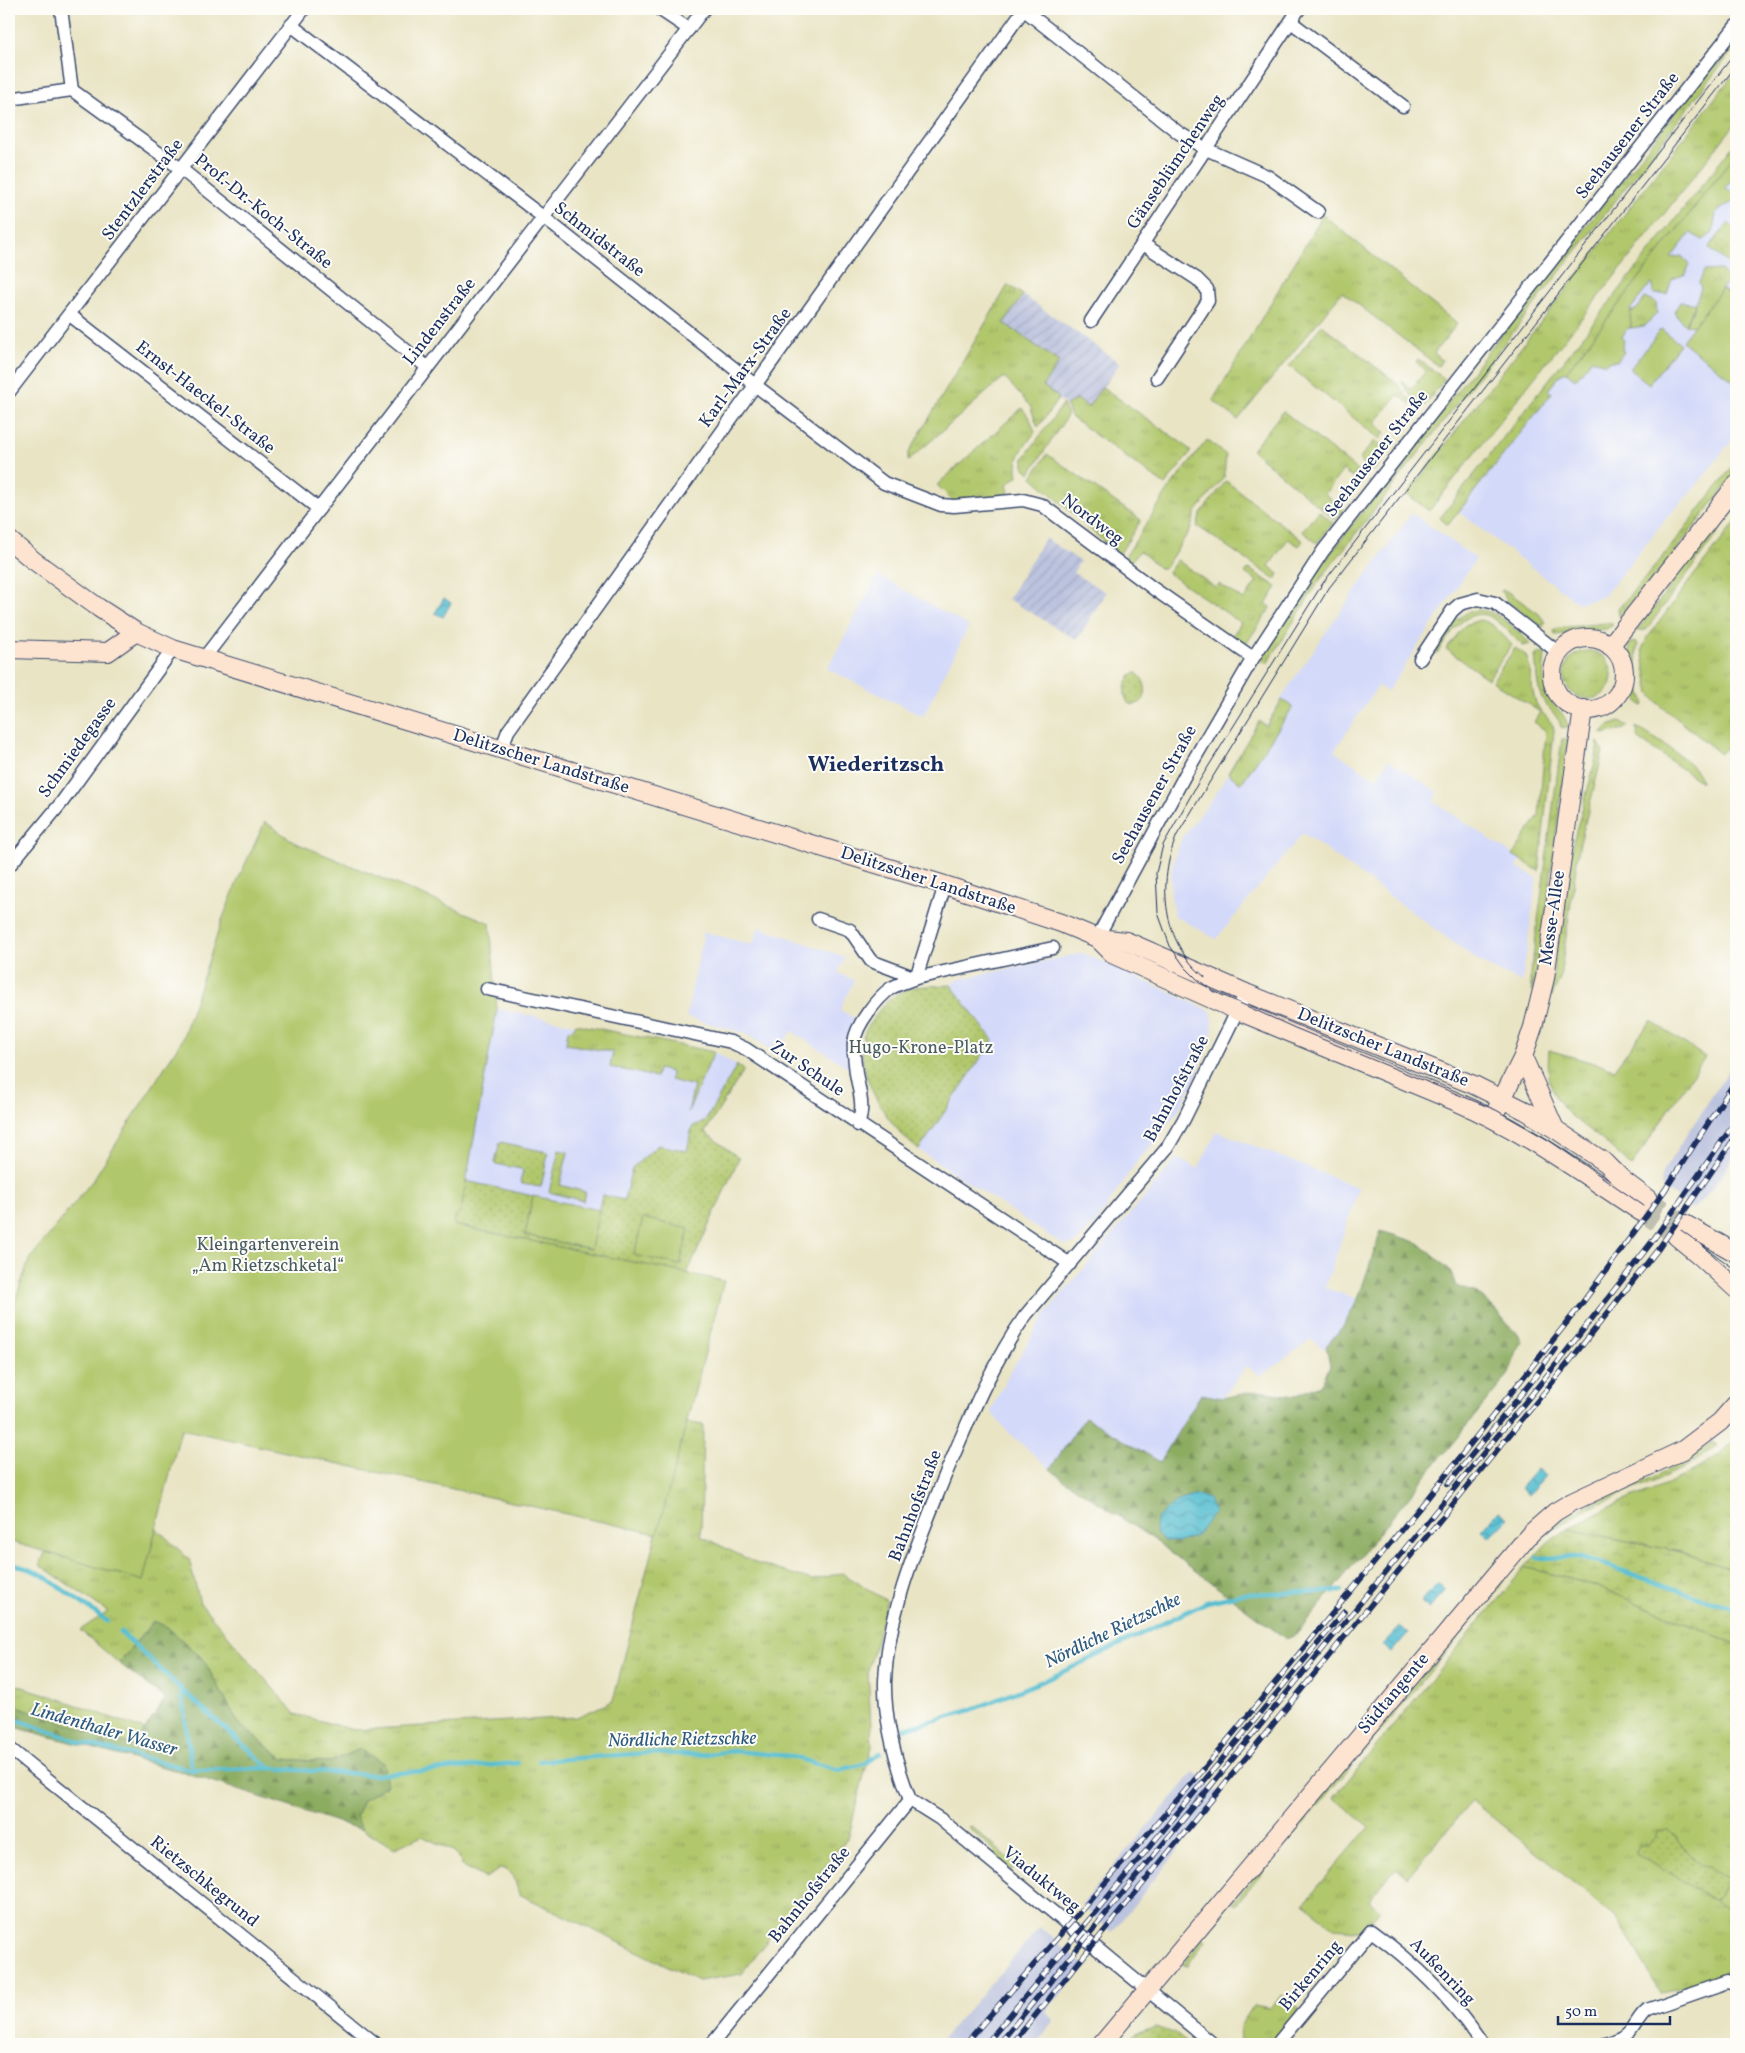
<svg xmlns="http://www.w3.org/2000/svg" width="1745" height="2053" font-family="Vollkorn,serif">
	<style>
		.built { fill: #d3d9f9 }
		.industrial { fill: url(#industrial-furrows) }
		.railway { fill: #bcc3de }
		.grass { fill: url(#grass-tufts); stroke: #667b65 }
		.forest { fill: url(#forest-firs); stroke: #546e5f }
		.wetland { fill: url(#wetland-marsh); stroke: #667b65 }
		.park { fill: url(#park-dots); stroke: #667b65 }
		.garden { fill: #b1c76c; stroke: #667b65 }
		.water { fill: url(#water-waves); stroke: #377697 }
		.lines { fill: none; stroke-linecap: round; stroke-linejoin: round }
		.stream { stroke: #53bdd0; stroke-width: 4.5 }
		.secondary-tunnel { stroke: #c0c0b0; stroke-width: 18; stroke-dasharray: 18 9; stroke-linecap: butt }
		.street-casing { stroke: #3a4a6d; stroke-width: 15 }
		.secondary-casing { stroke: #3a4a6d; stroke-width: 20 }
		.street { stroke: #fff; stroke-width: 12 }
		.secondary { stroke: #fde4d1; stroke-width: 18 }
		.tram { stroke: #1b2f5e; stroke-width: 1 }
		.rail-casing { stroke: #1b2f5e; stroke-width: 5.5 }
		.rail { stroke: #fdfcf7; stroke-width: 4; stroke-dasharray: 11; stroke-linecap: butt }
		.labels { text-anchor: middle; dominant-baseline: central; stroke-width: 4; stroke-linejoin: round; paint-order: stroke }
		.street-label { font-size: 18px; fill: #1b2f5e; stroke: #fdfcf7 }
		.park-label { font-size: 18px; fill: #485d62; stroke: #fdfcf7 }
		.water-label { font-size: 19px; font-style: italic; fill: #2c5a80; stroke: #fdfcf7 }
		.district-label { font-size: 22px; font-weight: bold; fill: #1b2f5e; stroke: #fdfcf7 }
	</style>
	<defs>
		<pattern id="industrial-furrows" width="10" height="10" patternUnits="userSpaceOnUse" patternTransform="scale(1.25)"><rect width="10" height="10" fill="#bcc3de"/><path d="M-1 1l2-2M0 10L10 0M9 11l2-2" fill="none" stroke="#a1a8c1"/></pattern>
		<pattern id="grass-tufts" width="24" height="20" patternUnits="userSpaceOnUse" patternTransform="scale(1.25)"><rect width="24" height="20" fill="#b1c76c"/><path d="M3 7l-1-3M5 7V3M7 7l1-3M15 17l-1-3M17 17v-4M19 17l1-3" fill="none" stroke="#98ab60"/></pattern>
		<pattern id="forest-firs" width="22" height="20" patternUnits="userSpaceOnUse" patternTransform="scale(1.25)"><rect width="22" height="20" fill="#8cac60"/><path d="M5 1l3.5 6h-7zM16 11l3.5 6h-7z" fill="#728c52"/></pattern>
		<pattern id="wetland-marsh" width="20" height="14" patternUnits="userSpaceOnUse" patternTransform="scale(1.25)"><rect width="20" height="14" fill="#b1c76c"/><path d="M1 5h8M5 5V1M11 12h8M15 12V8" fill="none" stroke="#98ab60"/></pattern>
		<pattern id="park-dots" width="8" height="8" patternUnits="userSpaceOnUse" patternTransform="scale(1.25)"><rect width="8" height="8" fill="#b1c76c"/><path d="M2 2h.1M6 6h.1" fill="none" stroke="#98ab60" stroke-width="1.8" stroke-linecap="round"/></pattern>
		<pattern id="water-waves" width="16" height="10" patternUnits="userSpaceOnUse" patternTransform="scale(1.25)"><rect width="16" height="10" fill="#53bdd0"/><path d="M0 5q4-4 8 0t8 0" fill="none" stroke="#449aac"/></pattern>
	</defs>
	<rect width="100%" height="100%" fill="#fdfcf7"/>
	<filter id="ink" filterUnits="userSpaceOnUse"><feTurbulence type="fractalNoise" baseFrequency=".02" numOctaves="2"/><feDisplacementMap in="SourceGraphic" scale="10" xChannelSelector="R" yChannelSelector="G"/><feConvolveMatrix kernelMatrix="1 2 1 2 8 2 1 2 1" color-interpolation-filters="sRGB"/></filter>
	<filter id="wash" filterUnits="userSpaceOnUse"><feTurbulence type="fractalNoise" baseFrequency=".0096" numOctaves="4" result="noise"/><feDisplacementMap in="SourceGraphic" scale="20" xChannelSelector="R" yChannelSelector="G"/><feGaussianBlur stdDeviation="1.12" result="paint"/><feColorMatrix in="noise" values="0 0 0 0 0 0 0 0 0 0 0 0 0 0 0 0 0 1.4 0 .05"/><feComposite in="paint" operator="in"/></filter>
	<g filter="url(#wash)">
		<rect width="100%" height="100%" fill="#e9e4c4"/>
		<g class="built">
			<path d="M1736 142V435L1697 485 1664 521 1603 597 1578 603 1450 505Z"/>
			<path d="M1412 513 1476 559 1387 692 1378 686 1334 751 1376 779 1388 760 1438 792 1433 801 1521 860 1517 867 1537 878 1522 982 1483 964 1303 833 1216 939 1174 915 1171 895V874L1175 855 1182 838 1214 797 1259 721 1266 725 1289 686 1340 612Z"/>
			<path d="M878 575 969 626 923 716 827 669Z"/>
			<path d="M759 927 845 957 838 973 854 980 840 1010 856 1019 847 1035 850 1069 792 1031 776 1053 747 1034 686 1017 704 932 753 945Z"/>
			<path d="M1083 953 1211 1011 1213 1020 1212 1037 1193 1083 1179 1109 1155 1142 1138 1160 1098 1220 1075 1244 1063 1245 919 1150 993 1040 951 985 955 980Z"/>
			<path d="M497 1009 714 1052 744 1070 705 1132 739 1158 687 1274 461 1209Z"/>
			<path d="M1217 1131 1359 1188 1325 1288 1358 1299 1344 1325 1324 1349 1311 1339 1261 1376 1247 1366 1222 1398 1201 1394 1160 1462 1086 1417 1050 1469 1005 1429 991 1411 1009 1374 1046 1313 1177 1158 1198 1169Z"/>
		</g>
		<g class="industrial">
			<path d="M1023 295 1120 363 1088 408 1077 399 1066 405 1043 387 1059 362 1004 323Z"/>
			<path d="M1045 538 1080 561 1073 573 1106 592 1077 640 1008 599Z"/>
		</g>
		<g class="railway">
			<path d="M1736 1059V1154L1712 1189 1693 1209 1661 1186 1662 1173Z"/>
			<path d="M1194 1772 1222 1796 1112 1932 1081 1905Z"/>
			<path d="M1040 1927 1084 1965 1046 2011 1054 2021 1036 2044H938Z"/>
		</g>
		<g class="grass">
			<path d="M1736 35V46L1319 581 1267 664 1261 660C1285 613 1317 571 1349 529Z"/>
			<path d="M1736 71V123L1429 511 1407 494Z"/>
			<path d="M1736 142V154L1566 372 1560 375 1548 390 1552 393 1448 525 1440 518Z"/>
			<path d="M1323 215 1457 324 1434 353 1442 360 1438 366 1342 292 1238 420 1213 400Z"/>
			<path d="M1721 270 1729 279 1694 326 1685 325 1695 307 1694 303 1696 302 1701 288 1699 283 1704 271Z"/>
			<path d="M1008 285 1023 295 1004 323 1059 362 1043 386 1059 398 1038 427 1030 406 1004 377 908 461V454Z"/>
			<path d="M1645 298 1656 302 1657 313 1645 326 1631 328 1630 313 1638 308Z"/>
			<path d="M1322 325 1399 385 1406 396 1413 401 1410 404 1398 395 1375 423 1385 432 1380 439 1289 366Z"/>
			<path d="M1418 359 1445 379 1424 406 1410 395 1401 381 1411 389 1426 371 1416 362Z"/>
			<path d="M1102 387 1186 446 1191 452 1165 485 1072 418 1066 405 1077 399 1088 407Z"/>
			<path d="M1063 404 1067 416 1030 473 1024 467V458Z"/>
			<path d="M1022 408 1030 419 1035 432C1024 448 1014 455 1018 476L1007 484 1009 493 989 499 954 502 937 485Z"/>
			<path d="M1283 411 1358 471 1353 478 1343 470 1325 494 1344 509 1335 520 1253 451V449Z"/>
			<path d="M1207 440 1226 455 1224 477 1196 512 1190 530 1164 569H1161L1140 551 1130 562 1125 557 1169 489Z"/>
			<path d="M1375 440 1389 451 1374 471 1359 460Z"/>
			<path d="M1047 454 1141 520 1119 555 1032 477Z"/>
			<path d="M1736 462V473L1666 563 1619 616 1618 609 1662 558Z"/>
			<path d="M1226 481 1303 541 1299 546 1288 539 1269 566 1279 574 1275 579 1197 526 1201 513Z"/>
			<path d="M1736 498V508L1646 630 1637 631Z"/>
			<path d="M1319 511 1333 523 1317 543 1302 531Z"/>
			<path d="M1736 522V738L1729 748 1726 747 1721 754 1660 705 1650 694 1642 649 1648 637 1691 579Z"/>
			<path d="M1177 560 1216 588 1219 584 1244 600 1257 581 1245 573 1249 569 1277 587 1266 604 1271 607 1248 641 1242 643 1231 637 1241 623 1168 573Z"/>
			<path d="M1505 590 1539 614 1545 622 1543 627 1508 602 1501 591Z"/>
			<path d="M1477 610C1500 610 1515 630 1531 644L1523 646C1514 638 1507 628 1497 621 1469 600 1450 634 1437 654 1434 636 1461 611 1477 610Z"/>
			<path d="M1479 620C1494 622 1502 635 1512 645L1488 679 1446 649 1465 625Z"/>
			<path d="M1606 623H1611L1613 625 1606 629 1555 635 1554 631 1558 628Z"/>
			<path d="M1635 641 1638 644C1635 654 1637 678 1640 689 1641 695 1645 699 1644 705L1642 706C1629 694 1631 665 1629 648L1630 643Z"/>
			<path d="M1515 648C1518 650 1522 652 1525 655 1532 663 1530 691 1537 705 1542 715 1553 720 1554 731L1539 871 1513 855 1539 815 1546 731 1534 722 1540 712 1492 681Z"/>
			<circle cx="1588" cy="675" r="24"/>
			<path d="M1539 652 1545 655C1543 671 1542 688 1552 702 1558 711 1567 715 1568 728L1561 727C1559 716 1548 709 1543 700 1536 688 1537 670 1535 656Z"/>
			<path d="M1282 700 1293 707 1241 784 1228 773 1259 721 1266 726Z"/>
			<path d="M1620 722 1628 726 1624 729 1603 734 1602 732 1608 726Z"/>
			<path d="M1636 727C1652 737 1701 764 1701 782L1639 739Z"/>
			<path d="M1562 739H1568L1542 945 1532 991 1530 981Z"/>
			<path d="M1598 742 1603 752 1579 847 1560 978 1552 996H1550L1572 846 1596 759Z"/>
			<path d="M1651 1021 1705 1057 1631 1166C1622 1158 1613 1148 1602 1140 1566 1112 1544 1102 1549 1050L1614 1069Z"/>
			<path d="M576 1024 714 1052 688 1112 694 1086 670 1080 671 1072 658 1069 656 1077 610 1067 613 1052 566 1044 568 1030 573 1029Z"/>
			<path d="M559 1150 568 1152 560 1185 585 1192 583 1201 549 1192Z"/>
			<path d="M685 1422 703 1425 701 1536 758 1564 812 1580 842 1573 887 1601 868 1671 872 1747 858 1797 849 1836 741 1974 699 1981 519 1894 513 1875 502 1868 485 1878 463 1866 455 1852 422 1836 395 1848 362 1830 356 1816 363 1800 387 1785 360 1749 331 1762 283 1759 239 1724 203 1659 167 1627 153 1621 119 1663 80 1630 108 1612 40 1565 45 1552 143 1580 156 1528 189 1559 200 1603 295 1714 354 1730 577 1717 613 1701Z"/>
			<path d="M1736 1439V1571L1681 1552 1568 1529C1585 1520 1602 1511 1619 1503 1663 1485 1702 1474 1736 1439Z"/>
			<path d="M1714 1442 1717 1446 1682 1469 1589 1508 1538 1539C1576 1504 1608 1497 1653 1477 1675 1467 1694 1455 1714 1442Z"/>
			<path d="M1525 1567 1593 1585 1736 1644V1976L1660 1991 1615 1916 1472 1801 1407 1877 1396 1868 1369 1900 1381 1910 1364 1931 1334 1928 1304 1903 1369 1827 1334 1797Z"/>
			<path d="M1510 1568 1499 1588 1464 1631 1268 1866 1236 1904 1233 1902Z"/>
			<path d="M9 1683 52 1696 145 1730 136 1743 118 1742 9 1703Z"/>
			<path d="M971 1827 1017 1865 1012 1871 996 1858 994 1850 968 1828Z"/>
			<path d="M1203 1937 1206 1940 1188 1966 1183 1965Z"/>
			<path d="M1283 1995 1300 2008 1273 2041 1268 2036 1259 2044H1241L1240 2026 1254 2005 1270 2008Z"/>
		</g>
		<g class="forest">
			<path d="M1381 1231 1419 1243 1450 1270 1456 1286 1477 1293 1496 1310 1511 1328 1519 1335 1522 1343 1517 1351 1509 1374 1296 1635 1286 1639 1150 1537 1067 1482 1050 1469 1085 1417 1160 1462 1201 1394 1222 1398 1258 1391 1295 1396 1320 1385 1330 1366 1326 1346 1344 1325 1358 1299Z"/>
			<path d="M154 1621 167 1627 203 1659 239 1724 283 1759 331 1762 360 1749 383 1763 387 1785 363 1800 356 1816 362 1830 189 1774 14 1727 9 1733V1703L118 1742 136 1743 165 1699 119 1663Z"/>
		</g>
		<path class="wetland" d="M1568 1529 1681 1552 1736 1571V1644L1593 1585 1525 1567 1547 1543Z"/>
		<g class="park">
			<path d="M1728 223 1736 229 1735 269 1709 248Z"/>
			<path d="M1135 672C1150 681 1150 708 1129 704 1121 694 1125 680 1135 672Z"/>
			<path d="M951 985 993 1040 919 1150C889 1127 856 1078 863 1038 865 1029 873 1019 878 1012 886 1001 899 990 912 988 924 985 938 986 951 985Z"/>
			<path d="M737 1065 744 1070 705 1132 739 1158 687 1274 454 1225 455 1217 461 1210 466 1181 533 1196 525 1235 590 1249 602 1195 624 1200 632 1168 658 1145 687 1151 692 1127 706 1120Z"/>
			<path d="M500 1142 547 1152 548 1154 541 1187 522 1184 520 1182 523 1171 521 1169 496 1164 495 1162Z"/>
			<path d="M1668 1830 1676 1836 1678 1841 1701 1866 1707 1867 1729 1879 1715 1901 1654 1863 1635 1854 1639 1846H1647L1656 1837 1657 1832Z"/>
			<path d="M1157 2027 1176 2034 1188 2044H1127L1136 2034Z"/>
		</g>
		<g class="garden">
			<path d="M1736 154V174L1725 188 1735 193 1734 201 1716 212 1713 233 1703 240 1692 234V231L1671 258 1682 256 1689 265 1686 274 1672 279 1667 294H1654L1651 283 1630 310 1632 311 1630 313 1631 328H1628L1622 337 1624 341 1622 349 1624 352 1617 361H1611L1605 364 1592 359 1576 379 1566 372Z"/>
			<path d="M1722 289 1736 300V383L1682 341Z"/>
			<path d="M1680 302 1692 303 1695 305 1685 325 1674 312Z"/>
			<path d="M1661 329 1680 344 1649 384 1630 369Z"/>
			<path d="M265 822 296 843 490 923 497 1009 461 1210 455 1217 454 1225 724 1281 657 1534 181 1429 143 1581 9 1541V1318L29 1260 93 1180 182 1040 222 920 240 875Z"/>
			<path d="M533 1196 599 1210 591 1249 525 1235Z"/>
			<path d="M643 1218 689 1229 680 1265 634 1255Z"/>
			<path d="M1729 1879 1736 1883V1902L1730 1911 1715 1901Z"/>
		</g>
		<g class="water">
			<path d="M444 598 451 603 443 617 435 613Z"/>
			<path d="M1537 1469 1545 1476 1528 1495 1520 1488Z"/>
			<path d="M1196 1495 1209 1499 1214 1512 1196 1536 1177 1543 1164 1541 1155 1531 1156 1519 1175 1502Z"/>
			<path d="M1499 1511 1508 1518 1490 1538 1482 1530Z"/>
			<path d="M1438 1583 1446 1590 1429 1609 1421 1602Z"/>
			<path d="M1400 1626 1408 1633 1391 1653 1382 1645Z"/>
		</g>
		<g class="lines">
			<g class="stream">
				<path d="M1537 1558 1582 1557 1736 1610"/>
				<path d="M9 1562 41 1574 107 1621"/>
				<path d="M121 1632 181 1689 192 1770"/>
				<path d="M181 1689 269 1768"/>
				<path d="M9 1717 83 1743 192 1770 269 1768 375 1775 518 1763"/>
				<path d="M904 1729 971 1710 1048 1679 1207 1602 1243 1594 1341 1591"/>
				<path d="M539 1761 647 1753 700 1755 732 1751 789 1756 839 1770 864 1764 880 1753"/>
			</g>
		</g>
	</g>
	<g filter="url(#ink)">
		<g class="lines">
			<g class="secondary-tunnel">
				<path d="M1648 1199 1685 1224"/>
				<path d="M1641 1212 1676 1236"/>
			</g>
			<g class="street-casing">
				<g id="street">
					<path d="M61 9 72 90 181 169 427 367"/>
					<path d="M659 9 689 29"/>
					<path d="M1023 9 1179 133 1206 149 1267 176 1318 212"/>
					<path d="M1291 22 1403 106"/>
					<path d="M291 25 543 217 755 385 884 483 941 505 954 506 1023 500 1042 505 1154 589 1253 658"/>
					<path d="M9 99 72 90"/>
					<path d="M1143 244 1197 279 1207 289 1208 301 1157 378"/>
					<path d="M70 315 319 509"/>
					<path d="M1091 321 1299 9"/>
					<path d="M9 392 304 9"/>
					<path d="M204 658 704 9"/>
					<path d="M1420 659 1452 611 1460 604 1478 599 1495 603 1559 653"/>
					<path d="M501 750 508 731 1024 9"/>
					<path d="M9 866 62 802 173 649"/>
					<path d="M945 885 916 978 1053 948"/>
					<path d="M818 919 850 930 871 961 916 978C908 981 898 984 891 988 877 998 856 1025 854 1042 853 1051 855 1063 856 1073 859 1091 865 1107 858 1125"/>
					<path d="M1097 938 1185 775 1253 658 1323 551 1736 26"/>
					<path d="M487 989 731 1042 746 1049 1070 1264"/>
					<path d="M9 1748 376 2044"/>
					<path d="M910 1800C896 1763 884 1721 885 1681 888 1611 918 1543 944 1478 968 1422 990 1366 1025 1316L1167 1148 1184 1119 1246 993"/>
					<path d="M910 1800 940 1819 1213 2044"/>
					<path d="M712 2044 910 1800"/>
					<path d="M1277 2044 1371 1931C1414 1962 1453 2000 1482 2044"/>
					<path d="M1605 2044C1613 2041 1624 2039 1630 2032 1636 2025 1639 2016 1647 2010L1727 1982 1736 1984"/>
				</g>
			</g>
			<g class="secondary-casing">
				<g id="secondary">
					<path d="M9 540 33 560 99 608 136 632 173 649 945 885 1061 923 1097 938 1126 941 1246 993 1474 1085 1526 1111 1555 1129 1606 1163 1624 1181 1648 1199"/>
					<circle cx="1588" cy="674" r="36"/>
					<path d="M1610 646 1736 485"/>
					<path d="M9 649 108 652 136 632"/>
					<path d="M1097 938 1114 955 1238 1011 1457 1102C1523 1130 1581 1173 1641 1212"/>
					<path d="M1523 1057 1555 1129"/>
					<path d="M1497 1109 1523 1057 1533 1027 1545 978 1583 709"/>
					<path d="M1685 1224 1736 1253"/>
					<path d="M1676 1236 1699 1255 1736 1289"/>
					<path d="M1102 2044 1531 1533 1555 1512 1570 1503 1683 1450 1720 1422 1736 1404"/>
				</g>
			</g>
			<use href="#street" class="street"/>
			<use href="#secondary" class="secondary"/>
			<g class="tram">
				<path d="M1205 977C1162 943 1157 883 1177 835L1329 588 1736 66"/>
				<path d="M1644 1206 1550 1141 1496 1110 1295 1028 1213 991 1197 979 1185 967 1170 946 1158 913 1156 873 1163 845 1198 783 1323 583 1736 52"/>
				<path d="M1681 1230 1736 1270"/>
			</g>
			<g class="rail-casing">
				<g id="rail">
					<path d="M1448 1484 1533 1380 1555 1349"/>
					<path d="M965 2044 1198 1776 1426 1500 1580 1306 1665 1190 1736 1080"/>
					<path d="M986 2044 1344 1612"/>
					<path d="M999 2044 1558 1362 1651 1243 1736 1121"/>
					<path d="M1012 2044 1565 1367 1659 1248 1736 1136"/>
				</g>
			</g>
			<use href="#rail" class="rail"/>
		</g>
	</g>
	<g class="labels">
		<g class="street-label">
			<text transform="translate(1628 136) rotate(-52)">Seehausener Straße</text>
			<text transform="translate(1176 162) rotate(-56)">Gänseblümchenweg</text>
			<text transform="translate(143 190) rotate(-53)">Stentzlerstraße</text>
			<text transform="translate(263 212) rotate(39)">Prof.-Dr.-Koch-Straße</text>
			<text transform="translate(599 240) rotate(38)">Schmidstraße</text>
			<text transform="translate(440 322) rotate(-52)">Lindenstraße</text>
			<text transform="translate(746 368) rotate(-54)">Karl-Marx-Straße</text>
			<text transform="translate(205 398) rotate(38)">Ernst-Haeckel-Straße</text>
			<text transform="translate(1377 454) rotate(-52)">Seehausener Straße</text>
			<text transform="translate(1092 520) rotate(37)">Nordweg</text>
			<text transform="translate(78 748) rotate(-54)">Schmiedegasse</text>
			<text transform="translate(541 762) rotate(17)">Delitzscher Landstraße</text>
			<text transform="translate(1155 795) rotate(-61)">Seehausener Straße</text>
			<text transform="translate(928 881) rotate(18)">Delitzscher Landstraße</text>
			<text transform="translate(1553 918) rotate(-82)">Messe-Allee</text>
			<text transform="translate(1383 1048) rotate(22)">Delitzscher Landstraße</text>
			<text transform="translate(807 1069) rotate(34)">Zur Schule</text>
			<text transform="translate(1177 1089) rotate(-62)">Bahnhofstraße</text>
			<text transform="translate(916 1506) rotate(-69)">Bahnhofstraße</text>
			<text transform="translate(1394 1694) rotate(-50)">Südtangente</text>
			<text transform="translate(1041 1880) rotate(39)">Viaduktweg</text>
			<text transform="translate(204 1882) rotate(39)">Rietzschkegrund</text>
			<text transform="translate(810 1895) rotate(-51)">Bahnhofstraße</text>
			<text transform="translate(1442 1972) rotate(46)">Außenring</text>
			<text transform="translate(1311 1976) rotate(-50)">Birkenring</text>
		</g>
		<g class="park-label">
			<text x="921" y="1048">Hugo-Krone-Platz</text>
			<text x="268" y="1245">Kleingartenverein<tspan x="268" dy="21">„Am Rietzschketal“</tspan></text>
		</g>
		<g class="water-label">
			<text transform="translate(1113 1631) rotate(-26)">Nördliche Rietzschke</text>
			<text transform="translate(104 1730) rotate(16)">Lindenthaler Wasser</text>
			<text transform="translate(682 1740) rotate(-1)">Nördliche Rietzschke</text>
		</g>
		<g class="district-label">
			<text x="876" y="765">Wiederitzsch</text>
		</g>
	</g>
	<rect width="1745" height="2053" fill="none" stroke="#fdfcf7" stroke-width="30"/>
	<path d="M1558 2016v8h112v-8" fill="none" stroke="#1b2f5e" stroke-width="2.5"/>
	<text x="1565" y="2016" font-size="15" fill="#1b2f5e" stroke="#fdfcf7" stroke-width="4" paint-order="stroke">50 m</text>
</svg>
